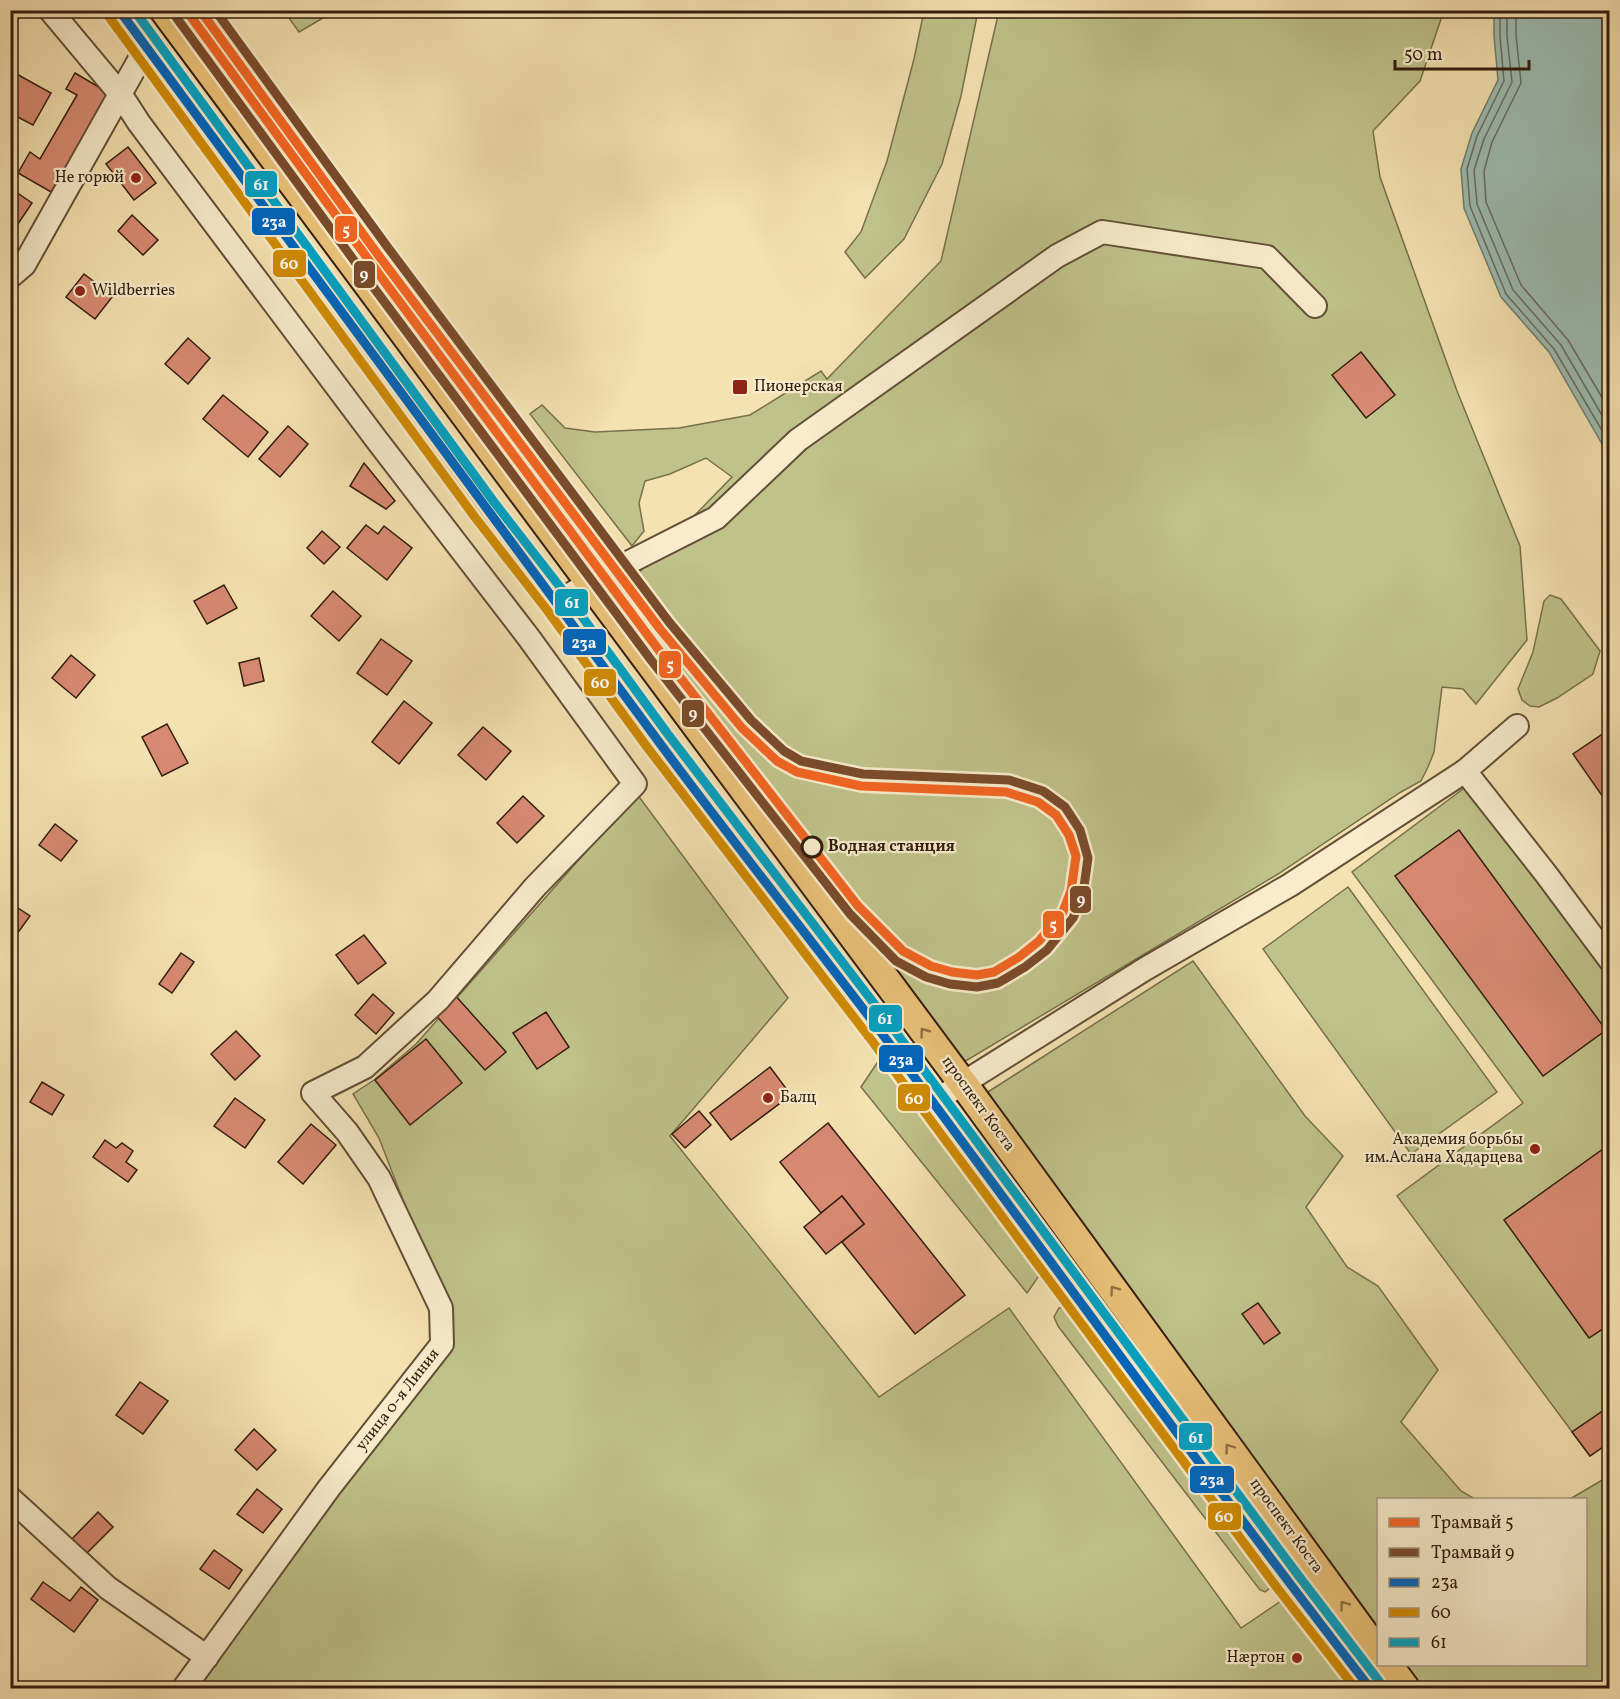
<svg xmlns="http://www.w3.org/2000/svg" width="1620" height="1699" font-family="Vollkorn,serif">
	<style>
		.green { fill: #bfc289; stroke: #78704c; stroke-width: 1.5 }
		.water { fill: #9dbdb2; stroke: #727d70; stroke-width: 1.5 }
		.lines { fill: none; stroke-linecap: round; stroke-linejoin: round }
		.shore { stroke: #686d60; stroke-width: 1.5 }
		.building { fill: #d88a72; stroke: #321d0e; stroke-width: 1.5 }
		.minor-casing { stroke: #634e37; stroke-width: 26 }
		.major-casing { stroke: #321d0e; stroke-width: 32 }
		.minor { stroke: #f8eccc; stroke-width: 22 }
		.major { stroke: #eac178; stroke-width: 28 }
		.bus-1-casing { stroke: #f8eccc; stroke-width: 14 }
		.bus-2-casing { stroke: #f8eccc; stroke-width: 14 }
		.bus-3-casing { stroke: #f8eccc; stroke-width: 14 }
		.bus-1 { stroke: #0065bd; stroke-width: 9 }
		.bus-2 { stroke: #d08b03; stroke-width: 9 }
		.bus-3 { stroke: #02a2c4; stroke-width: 9 }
		.tram-1-casing { stroke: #f8eccc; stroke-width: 14 }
		.tram-2-casing { stroke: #f8eccc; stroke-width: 14 }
		.tram-1 { stroke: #f26522; stroke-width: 9 }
		.tram-2 { stroke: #7a4b2a; stroke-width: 9 }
		.oneway { stroke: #8e6f43 }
		.poi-dot { fill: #8f2418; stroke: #f8eccc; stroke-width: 2 }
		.stop-dot { fill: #f8eccc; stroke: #321d0e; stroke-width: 3 }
		.labels { text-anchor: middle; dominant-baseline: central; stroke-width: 4.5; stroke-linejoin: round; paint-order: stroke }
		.poi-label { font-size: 16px; fill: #321d0e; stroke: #f8eccc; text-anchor: end }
		.stop-label { font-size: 16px; font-weight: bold; fill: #321d0e; stroke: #f8eccc; text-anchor: start }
		.street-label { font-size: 16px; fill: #321d0e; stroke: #f8eccc }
		.line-badge { stroke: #f8eccc; stroke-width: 2 }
		.badge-label { font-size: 16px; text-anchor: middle; font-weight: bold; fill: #fff }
	</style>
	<rect width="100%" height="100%" fill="#f5e2b1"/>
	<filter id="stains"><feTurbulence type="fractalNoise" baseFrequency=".00333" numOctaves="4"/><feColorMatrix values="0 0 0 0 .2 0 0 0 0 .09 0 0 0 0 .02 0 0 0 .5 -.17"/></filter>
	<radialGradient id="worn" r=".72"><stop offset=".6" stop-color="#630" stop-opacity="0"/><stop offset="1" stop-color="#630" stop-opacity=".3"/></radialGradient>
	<g class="green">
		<path d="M284 11H335L299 32Z"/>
		<path d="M924 11H978L961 96 942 164 904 239 865 278 845 252 861 232 887 161 914 59Z"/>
		<path d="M999 11H1438L1441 19 1420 81 1373 131 1380 177 1457 391 1520 546 1527 640 1476 704 1463 689 1442 687 1434 752 1428 767 1421 781 1401 792 1278 874 964 1062 622 590 732 477 706 458 670 474 645 481 639 503 644 531 632 546 530 414 542 405 565 428 595 432 679 428 750 415 821 371 827 379 941 261Z"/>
		<path d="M1550 595 1561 599 1600 651 1593 674 1557 698 1539 707 1530 706 1522 700 1518 689 1533 652 1544 601Z"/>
		<path d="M1467 786 1609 978 1610 1442 1590 1456 1397 1196 1523 1103 1352 872Z"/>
		<path d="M637 794 788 998 670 1136 879 1397 1009 1308 1241 1628 1287 1597 1354 1688H193L453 1330 379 1138 353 1094 374 1080 416 1044Z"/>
		<path d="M1348 887 1497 1092 1411 1154 1263 949Z"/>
		<path d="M1193 961 1305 1116 1343 1156 1306 1207 1347 1267 1378 1286 1438 1370 1401 1422 1461 1491 1475 1499 1378 1500V1638L980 1097Z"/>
		<path d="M885 1062 1043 1270 1027 1293 861 1087 877 1063Z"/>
		<path d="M1068 1306 1274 1585 1265 1592 1260 1590 1058 1326 1054 1317 1059 1308Z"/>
		<path d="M1609 1476V1688H1416L1398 1665 1586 1664V1500L1570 1499Z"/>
	</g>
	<path class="water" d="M1494 11H1609V456L1549 352 1501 297 1464 208 1461 169 1472 133 1498 80 1494 36Z"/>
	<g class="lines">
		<g class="shore">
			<path d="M1500 10V36L1504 81 1477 136 1467 169 1470 206 1506 294 1554 349 1610 444"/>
			<path d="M1507 10V36L1512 82 1484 139 1474 170 1477 204 1513 290 1561 345 1610 429"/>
			<path d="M1516 10V35L1521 83 1492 142 1484 171 1486 202 1521 285 1568 340 1610 411"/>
		</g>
	</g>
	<g class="building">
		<path d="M13 72 51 93 33 125 10 113V78Z"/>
		<path d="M75 73 109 93 51 192 18 173 30 152 40 159 77 95 66 89Z"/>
		<path d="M128 147 156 183 134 200 106 164Z"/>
		<path d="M10 188 32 203 10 236Z"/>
		<path d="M132 215 158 240 143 255 118 231Z"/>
		<path d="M84 274 113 296 95 319 66 297Z"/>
		<path d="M188 338 210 358 188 384 165 364Z"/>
		<path d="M1361 352 1395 395 1366 418 1332 375Z"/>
		<path d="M223 395 268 432 248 457 203 419Z"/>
		<path d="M288 426 308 444 280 477 259 459Z"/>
		<path d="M364 463 395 501 386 509 350 486Z"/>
		<path d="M366 525 378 534 384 526 412 548 387 580 347 548Z"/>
		<path d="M322 531 340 547 324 564 307 548Z"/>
		<path d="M224 585 237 608 207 624 194 601Z"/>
		<path d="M333 591 361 616 339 641 311 616Z"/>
		<path d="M381 639 412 661 387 695 357 673Z"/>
		<path d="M71 655 95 675 76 698 52 678Z"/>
		<path d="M259 658 264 681 244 686 239 663Z"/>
		<path d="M404 701 432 723 399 764 372 742Z"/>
		<path d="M167 724 188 763 162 776 142 737Z"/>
		<path d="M483 727 511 751 486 780 458 755Z"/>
		<path d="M1610 729V807L1573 754Z"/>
		<path d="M523 796 544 816 517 843 497 823Z"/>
		<path d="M55 824 77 841 61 861 39 845Z"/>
		<path d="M1459 830 1606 1030 1543 1076 1395 876Z"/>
		<path d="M15 906 30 916 14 938 10 936V912Z"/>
		<path d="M364 935 386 963 358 984 336 955Z"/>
		<path d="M181 953 194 962 172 993 159 984Z"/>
		<path d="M453 993 506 1052 485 1070 432 1011Z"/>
		<path d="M373 994 394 1013 376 1034 355 1015Z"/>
		<path d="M546 1012 569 1047 537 1069 513 1033Z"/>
		<path d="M236 1031 260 1056 235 1080 211 1054Z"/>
		<path d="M426 1039 462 1083 410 1125 375 1080Z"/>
		<path d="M770 1067 791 1095 731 1140 710 1113Z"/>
		<path d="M42 1082 64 1095 52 1115 30 1102Z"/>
		<path d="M235 1098 265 1120 245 1148 214 1126Z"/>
		<path d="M699 1111 711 1125 685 1148 672 1134Z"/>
		<path d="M828 1123 965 1295 915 1334 842 1242 864 1224 842 1196 821 1213 780 1162Z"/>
		<path d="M311 1124 336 1145 303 1184 278 1162Z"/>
		<path d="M105 1140 116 1148 122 1143 133 1151 126 1162 137 1170 128 1182 93 1157Z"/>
		<path d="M1610 1144V1324L1589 1338 1504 1220Z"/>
		<path d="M842 1196 864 1224 826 1254 804 1227Z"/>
		<path d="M1258 1303 1280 1333 1264 1344 1242 1314Z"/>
		<path d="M140 1382 168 1401 143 1434 116 1415Z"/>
		<path d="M1610 1406V1442L1590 1456 1572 1432Z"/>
		<path d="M254 1429 276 1450 257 1470 235 1450Z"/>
		<path d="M257 1489 282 1509 263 1533 237 1514Z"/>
		<path d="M98 1512 113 1527 85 1555 70 1541Z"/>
		<path d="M214 1550 242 1570 229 1589 200 1569Z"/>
		<path d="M43 1582 70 1601 81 1587 98 1600 74 1632 31 1599Z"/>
	</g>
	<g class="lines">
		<g class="minor-casing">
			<g id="minor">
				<path d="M50 10 121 95 139 123 376 439 529 638 635 784 535 887 438 1000 365 1067 313 1093 347 1132 379 1178 441 1308 442 1344 329 1488 184 1688"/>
				<path d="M10 277 24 265 146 48"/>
				<path d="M557 603 590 582 716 518 798 440 1057 256 1102 232 1267 257 1315 306"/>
				<path d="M1465 771 1546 874 1610 960"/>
				<path d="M933 1102 1145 969 1290 885 1465 771 1517 726"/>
				<path d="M10 1498 108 1588 207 1657"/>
			</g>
		</g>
		<g class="major-casing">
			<g id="major">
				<path d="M119 10 484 509 557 603 657 740 882 1034 1288 1582 1370 1688"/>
				<path d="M164 10 964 1085 1378 1653"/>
				<path d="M1387 1664 1405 1688"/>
			</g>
		</g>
		<use href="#minor" class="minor"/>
		<use href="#major" class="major"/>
		<g class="bus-1-casing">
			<path id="bus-1" d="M119 10C297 254 476 497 656 738 731 840 810 938 886 1039 1047 1255 1205 1475 1370 1688"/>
		</g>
		<g class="bus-2-casing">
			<path id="bus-2" d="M109 17 474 516 547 610 647 747 872 1041 1278 1589 1355 1688"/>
		</g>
		<g class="bus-3-casing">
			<path id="bus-3" d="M134 10 494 502 567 596 667 733 892 1027 1298 1575 1379 1681"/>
		</g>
		<use href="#bus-1" class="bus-1"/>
		<use href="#bus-2" class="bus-2"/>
		<use href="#bus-3" class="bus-3"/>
		<g class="tram-1-casing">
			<path id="tram-1" d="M186 10 387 285 661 653 858 906 903 951 931 966 952 972 977 975 994 972 1019 957 1039 941 1062 914 1071 891 1076 856 1069 835 1056 815 1038 802 1006 792 861 786 797 772 777 761 742 728 660 629 376 252 200 10"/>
		</g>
		<g class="tram-2-casing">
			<path id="tram-2" d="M176 17 377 292 651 660 850 914 896 961 926 977 950 984 977 987 998 983 1025 967 1047 950 1073 918 1083 894 1088 858 1080 830 1065 807 1043 791 1009 780 863 774 801 761 784 751 751 720 669 622 386 245 215 10"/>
		</g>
		<use href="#tram-1" class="tram-1"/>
		<use href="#tram-2" class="tram-2"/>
	</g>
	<defs><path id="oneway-chevron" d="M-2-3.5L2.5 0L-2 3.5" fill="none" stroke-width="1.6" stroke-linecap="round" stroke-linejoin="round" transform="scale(1.5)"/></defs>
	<g class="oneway">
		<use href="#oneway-chevron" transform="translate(924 1032) rotate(-127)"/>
		<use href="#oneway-chevron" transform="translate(1114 1290) rotate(-126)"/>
		<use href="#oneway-chevron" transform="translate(1229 1448) rotate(-126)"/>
		<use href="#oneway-chevron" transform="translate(1344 1605) rotate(-126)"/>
	</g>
	<g class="poi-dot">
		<circle cx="136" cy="178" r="6"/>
		<circle cx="80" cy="291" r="6"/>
		<rect x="732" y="379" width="16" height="16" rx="3"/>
		<circle cx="768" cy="1098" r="6"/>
		<circle cx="1535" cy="1149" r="6"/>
		<circle cx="1297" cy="1658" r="6"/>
	</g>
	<circle class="stop-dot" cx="812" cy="847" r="10"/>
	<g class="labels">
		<g class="poi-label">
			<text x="124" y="178">Не горюй</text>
			<text x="92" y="291" text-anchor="start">Wildberries</text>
			<text x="754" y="387" text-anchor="start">Пионерская</text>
			<text x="780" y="1098" text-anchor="start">Балц</text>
			<text x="1523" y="1140">Академия борьбы<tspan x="1523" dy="18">им.Аслана Хадарцева</tspan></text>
			<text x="1285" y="1658">Нæртон</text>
		</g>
		<g class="stop-label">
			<text x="828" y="847">Водная станция</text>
		</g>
		<g class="street-label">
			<text transform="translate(978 1104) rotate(54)">проспект Коста</text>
			<text transform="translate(398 1400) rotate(-52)">улица 0-я Линия</text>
			<text transform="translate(1286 1526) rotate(54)">проспект Коста</text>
		</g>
	</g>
	<g class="line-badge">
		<rect x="244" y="170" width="34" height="28" rx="6" fill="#02a2c4"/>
		<rect x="251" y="207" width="45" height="29" rx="6" fill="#0065bd"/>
		<rect x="334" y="215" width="24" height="28" rx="6" fill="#f26522"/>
		<rect x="272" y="249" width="35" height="29" rx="6" fill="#d08b03"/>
		<rect x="353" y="260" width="23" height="29" rx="6" fill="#7a4b2a"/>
		<rect x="554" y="588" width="35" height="29" rx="6" fill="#02a2c4"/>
		<rect x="562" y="628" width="45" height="28" rx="6" fill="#0065bd"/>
		<rect x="658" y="650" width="24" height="29" rx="6" fill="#f26522"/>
		<rect x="583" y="668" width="34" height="29" rx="6" fill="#d08b03"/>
		<rect x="681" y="699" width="24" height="29" rx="6" fill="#7a4b2a"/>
		<rect x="1069" y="885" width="23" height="29" rx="6" fill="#7a4b2a"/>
		<rect x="1042" y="910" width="23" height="29" rx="6" fill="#f26522"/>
		<rect x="868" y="1004" width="35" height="29" rx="6" fill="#02a2c4"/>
		<rect x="878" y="1044" width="46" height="29" rx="6" fill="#0065bd"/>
		<rect x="897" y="1083" width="34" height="29" rx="6" fill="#d08b03"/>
		<rect x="1178" y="1422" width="35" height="29" rx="6" fill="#02a2c4"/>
		<rect x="1189" y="1465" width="46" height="29" rx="6" fill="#0065bd"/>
		<rect x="1207" y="1502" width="35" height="29" rx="6" fill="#d08b03"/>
	</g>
	<g class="badge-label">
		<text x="261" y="190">61</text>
		<text x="274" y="227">23a</text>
		<text x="346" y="235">5</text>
		<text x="289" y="269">60</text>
		<text x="364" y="280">9</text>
		<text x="572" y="608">61</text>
		<text x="584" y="648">23a</text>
		<text x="670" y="670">5</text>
		<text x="600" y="688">60</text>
		<text x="693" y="719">9</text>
		<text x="1081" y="905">9</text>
		<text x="1053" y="930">5</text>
		<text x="885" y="1024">61</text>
		<text x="901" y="1065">23a</text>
		<text x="914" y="1104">60</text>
		<text x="1196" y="1443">61</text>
		<text x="1212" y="1485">23a</text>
		<text x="1224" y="1522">60</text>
	</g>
	<rect width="1620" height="1699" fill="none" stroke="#f5e2b1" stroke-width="36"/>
	<rect x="12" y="12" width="1596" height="1675" fill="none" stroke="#321d0e" stroke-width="3"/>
	<rect x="18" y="18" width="1584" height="1663" fill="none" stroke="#321d0e" stroke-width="1.5"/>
	<rect x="1377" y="1498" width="210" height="168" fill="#f8eccc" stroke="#a99980" stroke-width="1.5"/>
	<rect x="1389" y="1518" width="30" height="9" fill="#f26522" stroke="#a99980" stroke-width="1.5"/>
	<text x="1431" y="1528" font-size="18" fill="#321d0e">Трамвай 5</text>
	<rect x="1389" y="1548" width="30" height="9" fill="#7a4b2a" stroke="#a99980" stroke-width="1.5"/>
	<text x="1431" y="1558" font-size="18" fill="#321d0e">Трамвай 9</text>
	<rect x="1389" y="1578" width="30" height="9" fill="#0065bd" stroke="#a99980" stroke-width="1.5"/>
	<text x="1431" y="1588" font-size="18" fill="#321d0e">23a</text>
	<rect x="1389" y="1608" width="30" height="9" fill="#d08b03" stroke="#a99980" stroke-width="1.5"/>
	<text x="1431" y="1618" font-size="18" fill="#321d0e">60</text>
	<rect x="1389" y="1638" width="30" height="9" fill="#02a2c4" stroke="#a99980" stroke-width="1.5"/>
	<text x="1431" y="1648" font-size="18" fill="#321d0e">61</text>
	<path d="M1395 60v9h134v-9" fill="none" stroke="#321d0e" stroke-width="3"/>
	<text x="1404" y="60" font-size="18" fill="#321d0e" stroke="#f8eccc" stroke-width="4.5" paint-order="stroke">50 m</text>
	<rect width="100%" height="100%" filter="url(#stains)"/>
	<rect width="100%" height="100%" fill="url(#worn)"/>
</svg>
